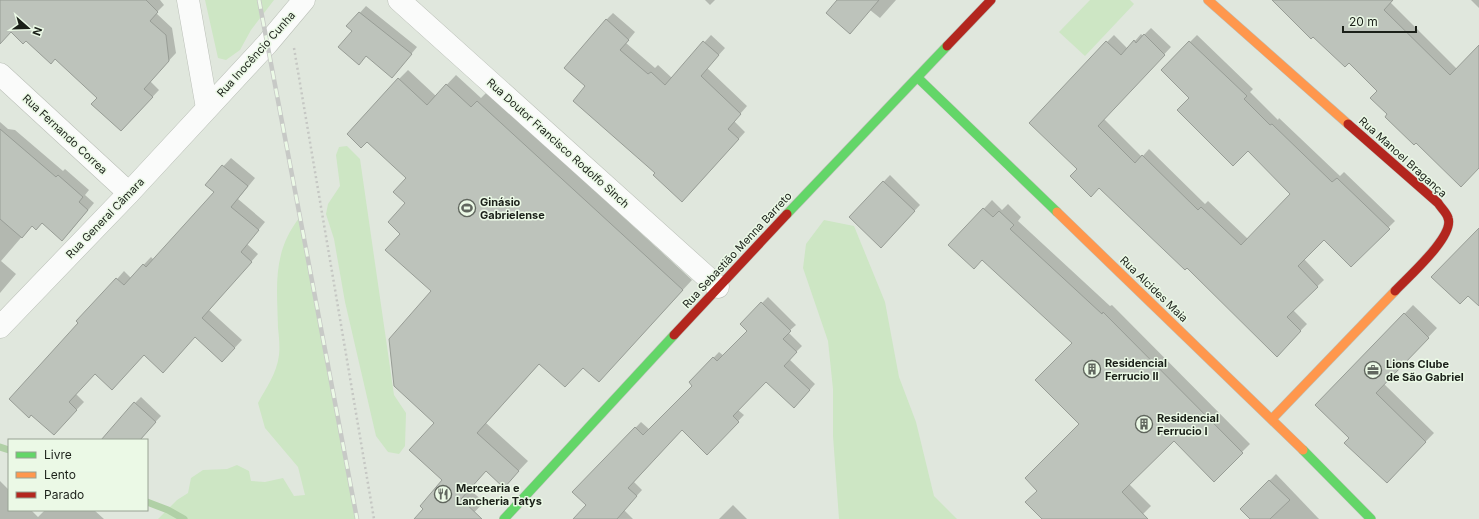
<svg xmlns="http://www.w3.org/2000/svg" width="1479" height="519" font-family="Inter,sans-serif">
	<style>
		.green { fill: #cde6c4 }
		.shadow { fill: #0003 }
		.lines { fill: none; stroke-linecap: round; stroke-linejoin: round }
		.stream { stroke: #b0d0a6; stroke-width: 7 }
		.building { fill: #bdc3bb; stroke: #989d96 }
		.street-casing { stroke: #babfb7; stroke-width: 23 }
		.fast-casing { stroke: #babfb7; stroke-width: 10 }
		.slow-casing { stroke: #babfb7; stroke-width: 10 }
		.jam-casing { stroke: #babfb7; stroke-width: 10 }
		.path { stroke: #c5c7c3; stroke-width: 2.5; stroke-dasharray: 2 3; stroke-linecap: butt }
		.street { stroke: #fafbfa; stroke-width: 22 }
		.fast { stroke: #63d668; stroke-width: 9 }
		.slow { stroke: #ff974d; stroke-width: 9 }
		.jam { stroke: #b3261e; stroke-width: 9 }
		.rail-casing { stroke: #c7c9c6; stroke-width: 4.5 }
		.rail { stroke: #ebf9e6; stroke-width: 3; stroke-dasharray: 9; stroke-linecap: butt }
		.labels { text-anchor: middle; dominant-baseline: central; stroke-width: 3; stroke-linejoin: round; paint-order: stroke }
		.street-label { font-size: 11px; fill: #1b2019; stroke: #ebf9e6 }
		.poi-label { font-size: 11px; font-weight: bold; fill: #1b2019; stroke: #ebf9e6; text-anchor: start }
	</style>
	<rect width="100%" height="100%" fill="#e0e7dd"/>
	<g class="green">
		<path d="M205 0H274L251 30 240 50 226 60 218 58Z"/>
		<path d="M1090 0H1130L1134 4 1085 56 1059 32Z"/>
		<path d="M347 146 360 159 394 395 406 413 405 446 399 454 388 452 376 436 345 302 334 239 326 214 328 204 340 186 336 155 339 147Z"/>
		<path d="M300 217 358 519H158L177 500 188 493 191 478 203 470 227 469 237 465 249 471 251 481 265 482 283 478 294 496 305 495 298 467 265 428 258 403C266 388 277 373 279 355 280 347 279 337 278 328 277 286 272 252 300 217Z"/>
		<path d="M824 220 854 226 885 302 899 377 916 422 934 496 957 519H839L833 436V389L828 341 803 268 806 244Z"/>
	</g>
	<g class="shadow">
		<path d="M0 0H160L164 5 156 13 172 28 176 53 150 81 159 90 128 123 56 58 0 26Z"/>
		<path d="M705 0H715L710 5Z"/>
		<path d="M839 0H896L880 18 870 10Z"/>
		<path d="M1273 0H1392L1390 2 1457 69 1479 47V167L1389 114 1378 91 1349 62Z"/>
		<path d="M1471 0H1479V8Z"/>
		<path d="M366 6 417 47 398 70 367 55 354 31 348 26Z"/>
		<path d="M613 13 635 32 626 43 655 68 658 65 672 78 711 35 725 48 707 68 747 106 734 121 745 132 689 194 656 173 586 86 606 20Z"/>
		<path d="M1151 28 1171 47 1104 119 1142 157 1149 149 1205 204 1208 201 1248 239 1291 194 1248 150 1162 70 1197 35 1253 89 1250 92 1278 120 1279 118 1340 176 1344 172 1395 221 1351 265 1324 239 1304 259 1324 280 1293 310 1307 324 1277 355 1187 267 1079 169 1107 42 1114 35 1128 49 1141 34 1143 36Z"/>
		<path d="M408 70 436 96 456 75 481 98 487 92 692 280 608 371 583 367 540 363 486 423 528 461 513 477 487 470 469 489 484 502 468 519H415L425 509 444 480 432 291 402 234 407 203V178L399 79Z"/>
		<path d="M0 122 8 129 15 130 63 171 65 169 89 190 85 195 94 203 69 233 43 222 32 225 1 261 16 274 0 293Z"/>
		<path d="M231 158 255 178 238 199 265 222 247 244 258 254 209 310 242 340 230 353 195 336 95 373 76 394 84 402 61 426 79 323 124 271 131 278 151 257 154 260 215 192 206 185Z"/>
		<path d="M890 175 920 205 887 240 850 217Z"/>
		<path d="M992 200 1002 210 1008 204 1021 217 1018 221 1110 306 1112 305 1250 444 1214 480 1174 439 1129 484 1151 506 1138 519H1043L1039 491 1081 424 1073 343 982 259 950 245Z"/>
		<path d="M768 297 796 325 788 332 802 346 789 359 815 384 800 401 766 380 738 410 744 415 707 454 682 429 634 482 642 490 624 510 633 519H574L588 505 574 492 641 422 650 430 694 386 690 382 719 352 724 356 748 331 741 324Z"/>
		<path d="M1413 305 1437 328 1384 384 1434 433 1395 473 1350 438 1316 405Z"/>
		<path d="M141 397 161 416 145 433 135 403Z"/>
		<path d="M1276 474 1319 519H1252L1242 509Z"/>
		<path d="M0 481 9 490V510H31L38 517 45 510H94L104 519H0Z"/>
		<path d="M733 505 747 519H719Z"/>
	</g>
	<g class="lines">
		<g class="stream">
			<path d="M0 447 9 450"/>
			<path d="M147 502 168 510 184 519"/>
		</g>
	</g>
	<g class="building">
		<path d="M0 0H146L158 12 150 21 166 35 169 61 144 89 153 97 121 131 91 104 97 98 55 59 51 64 26 41 23 44 11 32 0 44Z"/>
		<path d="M837 0H879L850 34 826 13Z"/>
		<path d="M1272 0H1393L1384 10 1450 75 1479 45V168L1461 187 1416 143 1414 145 1385 117 1387 114 1370 98 1377 91 1349 63 1345 67 1313 37 1311 39Z"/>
		<path d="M359 12 412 54 392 78 366 56 359 65 338 47 352 31 346 26Z"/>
		<path d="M606 19 629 40 620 50 648 74 651 72 665 85 703 41 719 55 701 76 741 114 728 129 739 139 682 202 653 175 655 173 573 101 585 86 564 68Z"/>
		<path d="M1144 34 1165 55 1098 126 1135 163 1142 155 1198 210 1201 207 1241 245 1290 194 1248 151 1233 166 1177 110 1189 98 1161 70 1189 41 1247 96 1244 99 1270 125 1272 124 1332 182 1337 178 1390 229 1351 267 1324 240 1298 266 1318 287 1287 317 1301 331 1277 357 1187 268 1185 270 1099 188 1091 197 1070 176 1077 169 1029 123 1106 41 1121 55 1134 40 1136 43Z"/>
		<path d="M398 78 427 105 446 84 471 107 477 101 683 290 599 382 583 368 565 387 539 364 477 433 519 471 504 488 486 471 461 499 482 519H414L423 509 420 506 442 480 409 450 434 423 394 386 389 339 431 291 385 250 400 234 388 222 405 203 393 192 406 178 367 142 361 148 347 134Z"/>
		<path d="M0 129 56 177 58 175 83 197 79 202 88 210 62 241 42 223 36 230 32 226 22 238 0 219Z"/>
		<path d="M222 165 248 186 231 207 259 230 241 252 252 262 202 318 235 348 222 362 195 337 163 373 144 355 112 390 95 374 69 402 77 410 54 435 31 415 29 418 9 399 78 323 76 321 116 278 124 285 143 264 146 267 214 192 205 185Z"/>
		<path d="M883 181 915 211 881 248 849 217Z"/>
		<path d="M983 208 993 217 999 211 1014 225 1010 229 1102 314 1103 312 1243 453 1214 482 1174 441 1122 492 1148 519H1042L1025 502 1037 491 1025 478 1079 424 1035 380 1072 343 982 260 974 269 948 245Z"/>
		<path d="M1479 228V306L1468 296 1460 304 1431 277Z"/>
		<path d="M761 302 791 331 783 339 797 352 784 366 810 390 794 408 766 382 733 416 739 422 707 455 682 430 628 488 637 496 617 519H573L586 505 572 492 635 427 643 435 692 386 689 382 713 357 717 361 747 331 740 324Z"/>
		<path d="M1404 313 1429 338 1376 393 1426 442 1387 483 1344 443 1349 438 1315 405Z"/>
		<path d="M134 402 156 422 140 440H101Z"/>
		<path d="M1269 480 1290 500 1270 519H1250L1240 509Z"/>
	</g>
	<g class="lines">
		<g class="street-casing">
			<g id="street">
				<path d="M188 0 207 108"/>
				<path d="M399 0 718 287"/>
				<path d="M0 74 129 193"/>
				<path d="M0 327 129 193 267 44 304 0"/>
			</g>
		</g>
		<g class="fast-casing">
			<g id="fast">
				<path d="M918 78 1057 212"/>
				<path d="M787 214 947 46"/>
				<path d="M1303 450 1371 519"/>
				<path d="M504 519 674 335"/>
			</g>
		</g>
		<g class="slow-casing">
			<g id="slow">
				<path d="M1208 0 1348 124"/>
				<path d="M1057 212 1303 450"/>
				<path d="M1272 419 1395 291"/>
			</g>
		</g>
		<g class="jam-casing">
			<g id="jam">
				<path d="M947 46 991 0"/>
				<path d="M1348 124 1438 203C1441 208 1447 213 1448 218 1455 236 1407 278 1395 291"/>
				<path d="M674 335 787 214"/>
			</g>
		</g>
		<path class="path" d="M294 48 374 519"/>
		<use href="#street" class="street"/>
		<use href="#fast" class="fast"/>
		<use href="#slow" class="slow"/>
		<use href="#jam" class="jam"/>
		<g class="rail-casing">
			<path id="rail" d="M259 0 357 519"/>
		</g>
		<use href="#rail" class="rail"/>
	</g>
	<defs>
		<g id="stadium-ring" transform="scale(0.9)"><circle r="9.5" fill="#ebf9e6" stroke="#60665e" stroke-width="1.5"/><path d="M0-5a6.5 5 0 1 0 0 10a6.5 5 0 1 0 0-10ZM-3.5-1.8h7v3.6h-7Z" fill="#60665e"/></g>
		<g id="building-ring" transform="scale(0.9)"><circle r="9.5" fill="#ebf9e6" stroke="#60665e" stroke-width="1.5"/><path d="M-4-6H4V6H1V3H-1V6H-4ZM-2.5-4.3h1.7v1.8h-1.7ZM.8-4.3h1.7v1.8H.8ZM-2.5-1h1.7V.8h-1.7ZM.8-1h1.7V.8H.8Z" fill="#60665e"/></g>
		<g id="office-ring" transform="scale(0.9)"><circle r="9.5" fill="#ebf9e6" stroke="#60665e" stroke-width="1.5"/><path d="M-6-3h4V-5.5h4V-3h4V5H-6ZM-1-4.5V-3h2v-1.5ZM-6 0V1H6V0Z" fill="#60665e"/></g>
		<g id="restaurant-ring" transform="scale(0.9)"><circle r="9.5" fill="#ebf9e6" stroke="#60665e" stroke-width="1.5"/><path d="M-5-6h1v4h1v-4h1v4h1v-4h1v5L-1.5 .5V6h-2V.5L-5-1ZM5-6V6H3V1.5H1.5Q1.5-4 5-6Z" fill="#60665e"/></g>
	</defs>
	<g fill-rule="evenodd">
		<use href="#stadium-ring" x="467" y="208"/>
		<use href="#building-ring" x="1092" y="369"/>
		<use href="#office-ring" x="1373" y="370"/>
		<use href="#building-ring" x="1144" y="424"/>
		<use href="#restaurant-ring" x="443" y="494"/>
	</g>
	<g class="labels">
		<g class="street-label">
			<text transform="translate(256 54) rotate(-48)">Rua Inocêncio Cunha</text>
			<text transform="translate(65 134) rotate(43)">Rua Fernando Correa</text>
			<text transform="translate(558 143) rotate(42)">Rua Doutor Francisco Rodolfo Sinch</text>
			<text transform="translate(1403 157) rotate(42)">Rua Manoel Bragança</text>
			<text transform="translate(105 218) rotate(-46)">Rua General Câmara</text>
			<text transform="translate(737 250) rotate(-47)">Rua Sebastião Menna Barreto</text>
			<text transform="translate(1154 289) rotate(44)">Rua Alcides Maia</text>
		</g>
		<g class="poi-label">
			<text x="480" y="202">Ginásio<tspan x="480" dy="13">Gabrielense</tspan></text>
			<text x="1105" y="363">Residencial<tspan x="1105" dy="13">Ferrucio II</tspan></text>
			<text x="1386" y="364">Lions Clube<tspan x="1386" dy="13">de São Gabriel</tspan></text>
			<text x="1157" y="418">Residencial<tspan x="1157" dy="13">Ferrucio I</tspan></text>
			<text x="456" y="488">Mercearia e<tspan x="456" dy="13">Lancheria Tatys</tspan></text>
		</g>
	</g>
	<rect x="8" y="439" width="140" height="72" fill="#ebf9e6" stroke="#98a294"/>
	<rect x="16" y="452" width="20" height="6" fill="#63d668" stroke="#98a294"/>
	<text x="44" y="459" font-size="12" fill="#1b2019">Livre</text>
	<rect x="16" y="472" width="20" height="6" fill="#ff974d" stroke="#98a294"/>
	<text x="44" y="479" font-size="12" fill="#1b2019">Lento</text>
	<rect x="16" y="492" width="20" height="6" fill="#b3261e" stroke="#98a294"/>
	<text x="44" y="499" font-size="12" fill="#1b2019">Parado</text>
	<g transform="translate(28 28) rotate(110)" stroke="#ebf9e6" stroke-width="3" paint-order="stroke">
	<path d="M0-3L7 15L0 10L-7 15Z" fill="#1b2019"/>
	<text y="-6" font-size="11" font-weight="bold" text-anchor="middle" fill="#1b2019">N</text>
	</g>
	<path d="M1343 26v6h73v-6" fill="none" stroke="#1b2019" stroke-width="2"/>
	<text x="1349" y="26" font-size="12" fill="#1b2019" stroke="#ebf9e6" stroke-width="3" paint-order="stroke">20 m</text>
</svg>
